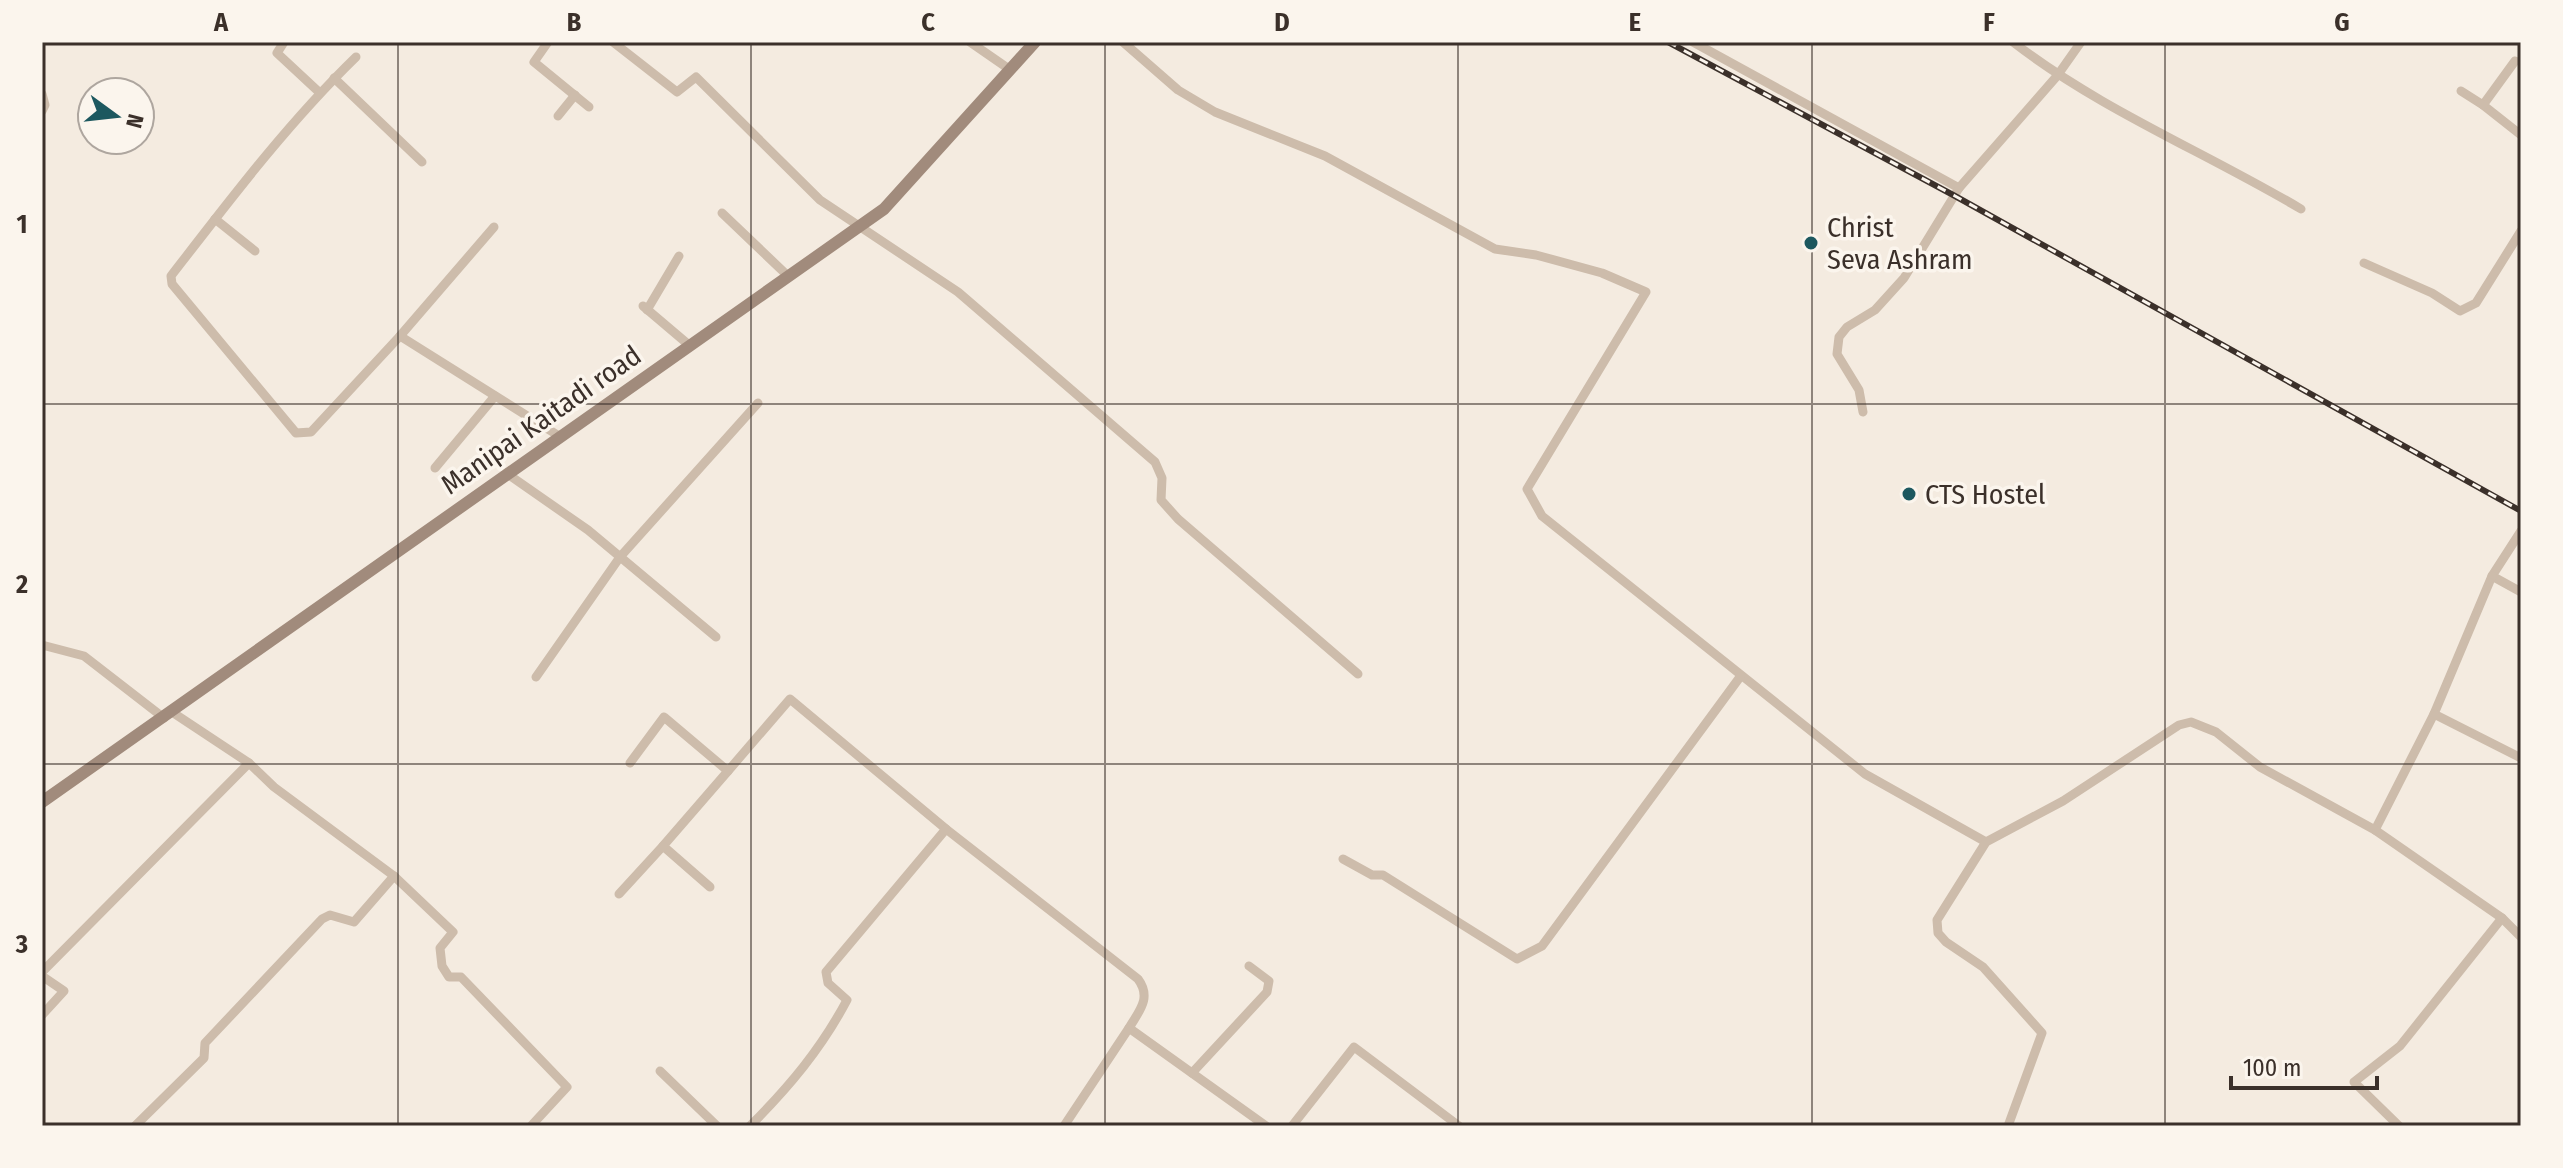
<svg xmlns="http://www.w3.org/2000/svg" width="2563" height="1168" font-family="'Fira Sans Condensed',sans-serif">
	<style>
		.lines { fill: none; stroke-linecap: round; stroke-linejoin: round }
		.street { stroke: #cdbcab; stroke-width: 9 }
		.secondary { stroke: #a18b7c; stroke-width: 12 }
		.rail-casing { stroke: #3b302a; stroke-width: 6 }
		.rail { stroke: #fbf5ed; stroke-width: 3; stroke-dasharray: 9; stroke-linecap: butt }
		.grid { fill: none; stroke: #3b302a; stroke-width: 2; stroke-opacity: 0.55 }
		.poi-dot { fill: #1d585f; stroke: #fbf5ed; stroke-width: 3 }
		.labels { text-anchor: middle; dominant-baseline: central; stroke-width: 7; stroke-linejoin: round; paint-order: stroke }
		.poi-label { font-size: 28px; fill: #3b302a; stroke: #fbf5ed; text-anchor: start }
		.street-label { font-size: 28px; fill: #3b302a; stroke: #fbf5ed }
		.neatline { fill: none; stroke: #3b302a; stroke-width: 3 }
		.grid-label { font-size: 26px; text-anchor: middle; font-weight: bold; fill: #3b302a }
	</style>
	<rect width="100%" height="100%" fill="#f4ebe0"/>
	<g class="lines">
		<g class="street">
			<path d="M284 42 277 53 320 93"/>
			<path d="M548 42 534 62 589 107"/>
			<path d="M613 42 677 92 696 77 820 200 958 292 1155 462 1162 478 1161 500 1178 519 1358 674"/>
			<path d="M970 42 1009 69"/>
			<path d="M1123 42 1178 90 1215 112 1325 156 1495 249 1536 255 1602 273 1646 292 1527 489 1542 516 1865 774 1986 842"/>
			<path d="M1693 42 1959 188 2057 76 2081 42"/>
			<path d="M2013 42C2101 110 2205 152 2301 209"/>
			<path d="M356 57C288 123 229 201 171 276L172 284 296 433 311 432 400 336 559 436"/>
			<path d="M2515 61 2483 105 2521 135"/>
			<path d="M334 78 422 162"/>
			<path d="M2461 91 2483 105"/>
			<path d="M42 94 45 105 42 111"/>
			<path d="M558 116 575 95"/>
			<path d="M722 213 788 276"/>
			<path d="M215 219 255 251"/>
			<path d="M2364 263 2432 293 2460 311 2476 303 2521 231"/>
			<path d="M643 306 689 345"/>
			<path d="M647 310 679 256"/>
			<path d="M400 336 494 227"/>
			<path d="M1863 412 1859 390 1837 354 1839 337 1847 327 1875 310 1904 278 1959 188"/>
			<path d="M435 468 495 396"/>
			<path d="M506 473 588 530 716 637"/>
			<path d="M2521 531 2492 576 2521 592"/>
			<path d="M2492 576 2434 714 2521 758"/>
			<path d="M42 645 84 656 164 718"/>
			<path d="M536 677 620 557 758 403"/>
			<path d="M2434 714 2375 830 2502 918 2521 937"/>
			<path d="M249 763 274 787 394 876 453 932 440 948 442 966 449 977H461L567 1087 531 1126"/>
			<path d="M630 763 664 717 728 771 790 699 946 829 1138 979C1152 998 1139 1011 1129 1028L1266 1126"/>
			<path d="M1343 859 1372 875H1383L1517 959 1542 946 1740 677"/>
			<path d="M710 887 663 846 728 771"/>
			<path d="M619 894 663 846"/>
			<path d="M42 972 249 763 172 712"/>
			<path d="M42 976 64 991 42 1015"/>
			<path d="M660 1071 717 1126"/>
			<path d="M1192 1073 1267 992 1269 981 1249 966"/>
			<path d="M135 1126 204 1058 205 1043 322 919 330 915 354 922 394 876"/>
			<path d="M750 1126C789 1087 821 1049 847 1000L828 983 826 972 946 829"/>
			<path d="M1064 1126 1129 1028"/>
			<path d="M1292 1126 1354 1047 1459 1126"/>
			<path d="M2008 1126 2042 1033 1983 967 1946 942 1938 933 1937 920 1986 842 2063 801 2179 725 2191 722 2216 732 2260 767 2375 830"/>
			<path d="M2399 1126 2354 1082 2400 1046 2502 918"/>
		</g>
		<path class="secondary" d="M42 802 884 209 1035 42"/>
		<g class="rail-casing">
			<path id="rail" d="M1668 42 1955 196 2521 511"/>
		</g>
		<use href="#rail" class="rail"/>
	</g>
	<path class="grid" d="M398 42V1126M751 42V1126M1105 42V1126M1458 42V1126M1812 42V1126M2165 42V1126M42 404H2521M42 764H2521"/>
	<g class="poi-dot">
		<circle cx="1811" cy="243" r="8"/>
		<circle cx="1909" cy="494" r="8"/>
	</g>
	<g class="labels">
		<g class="poi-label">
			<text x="1827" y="227">Christ<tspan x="1827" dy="32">Seva Ashram</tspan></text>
			<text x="1925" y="494">CTS Hostel</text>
		</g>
		<g class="street-label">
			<text transform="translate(541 420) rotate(-35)">Manipai Kaitadi road</text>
		</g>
	</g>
	<rect width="2563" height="1168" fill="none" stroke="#fbf5ed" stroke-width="88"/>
	<g transform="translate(116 116) rotate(105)"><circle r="38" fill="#fbf5ed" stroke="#aea69f" stroke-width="2"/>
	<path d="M0-6L14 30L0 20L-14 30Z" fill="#1d585f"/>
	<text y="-12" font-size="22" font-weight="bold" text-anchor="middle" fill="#3b302a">N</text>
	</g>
	<path d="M2231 1076v12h146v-12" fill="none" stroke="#3b302a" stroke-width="4"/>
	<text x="2243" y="1076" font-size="24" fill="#3b302a" stroke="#fbf5ed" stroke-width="6" paint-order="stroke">100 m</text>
	<rect x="44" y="44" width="2475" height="1080" class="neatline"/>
	<g class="grid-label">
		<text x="221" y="31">A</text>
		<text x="574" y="31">B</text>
		<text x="928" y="31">C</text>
		<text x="1282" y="31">D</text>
		<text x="1635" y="31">E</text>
		<text x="1989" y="31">F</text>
		<text x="2342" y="31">G</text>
		<text x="22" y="233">1</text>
		<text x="22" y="593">2</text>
		<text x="22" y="953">3</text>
	</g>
</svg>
